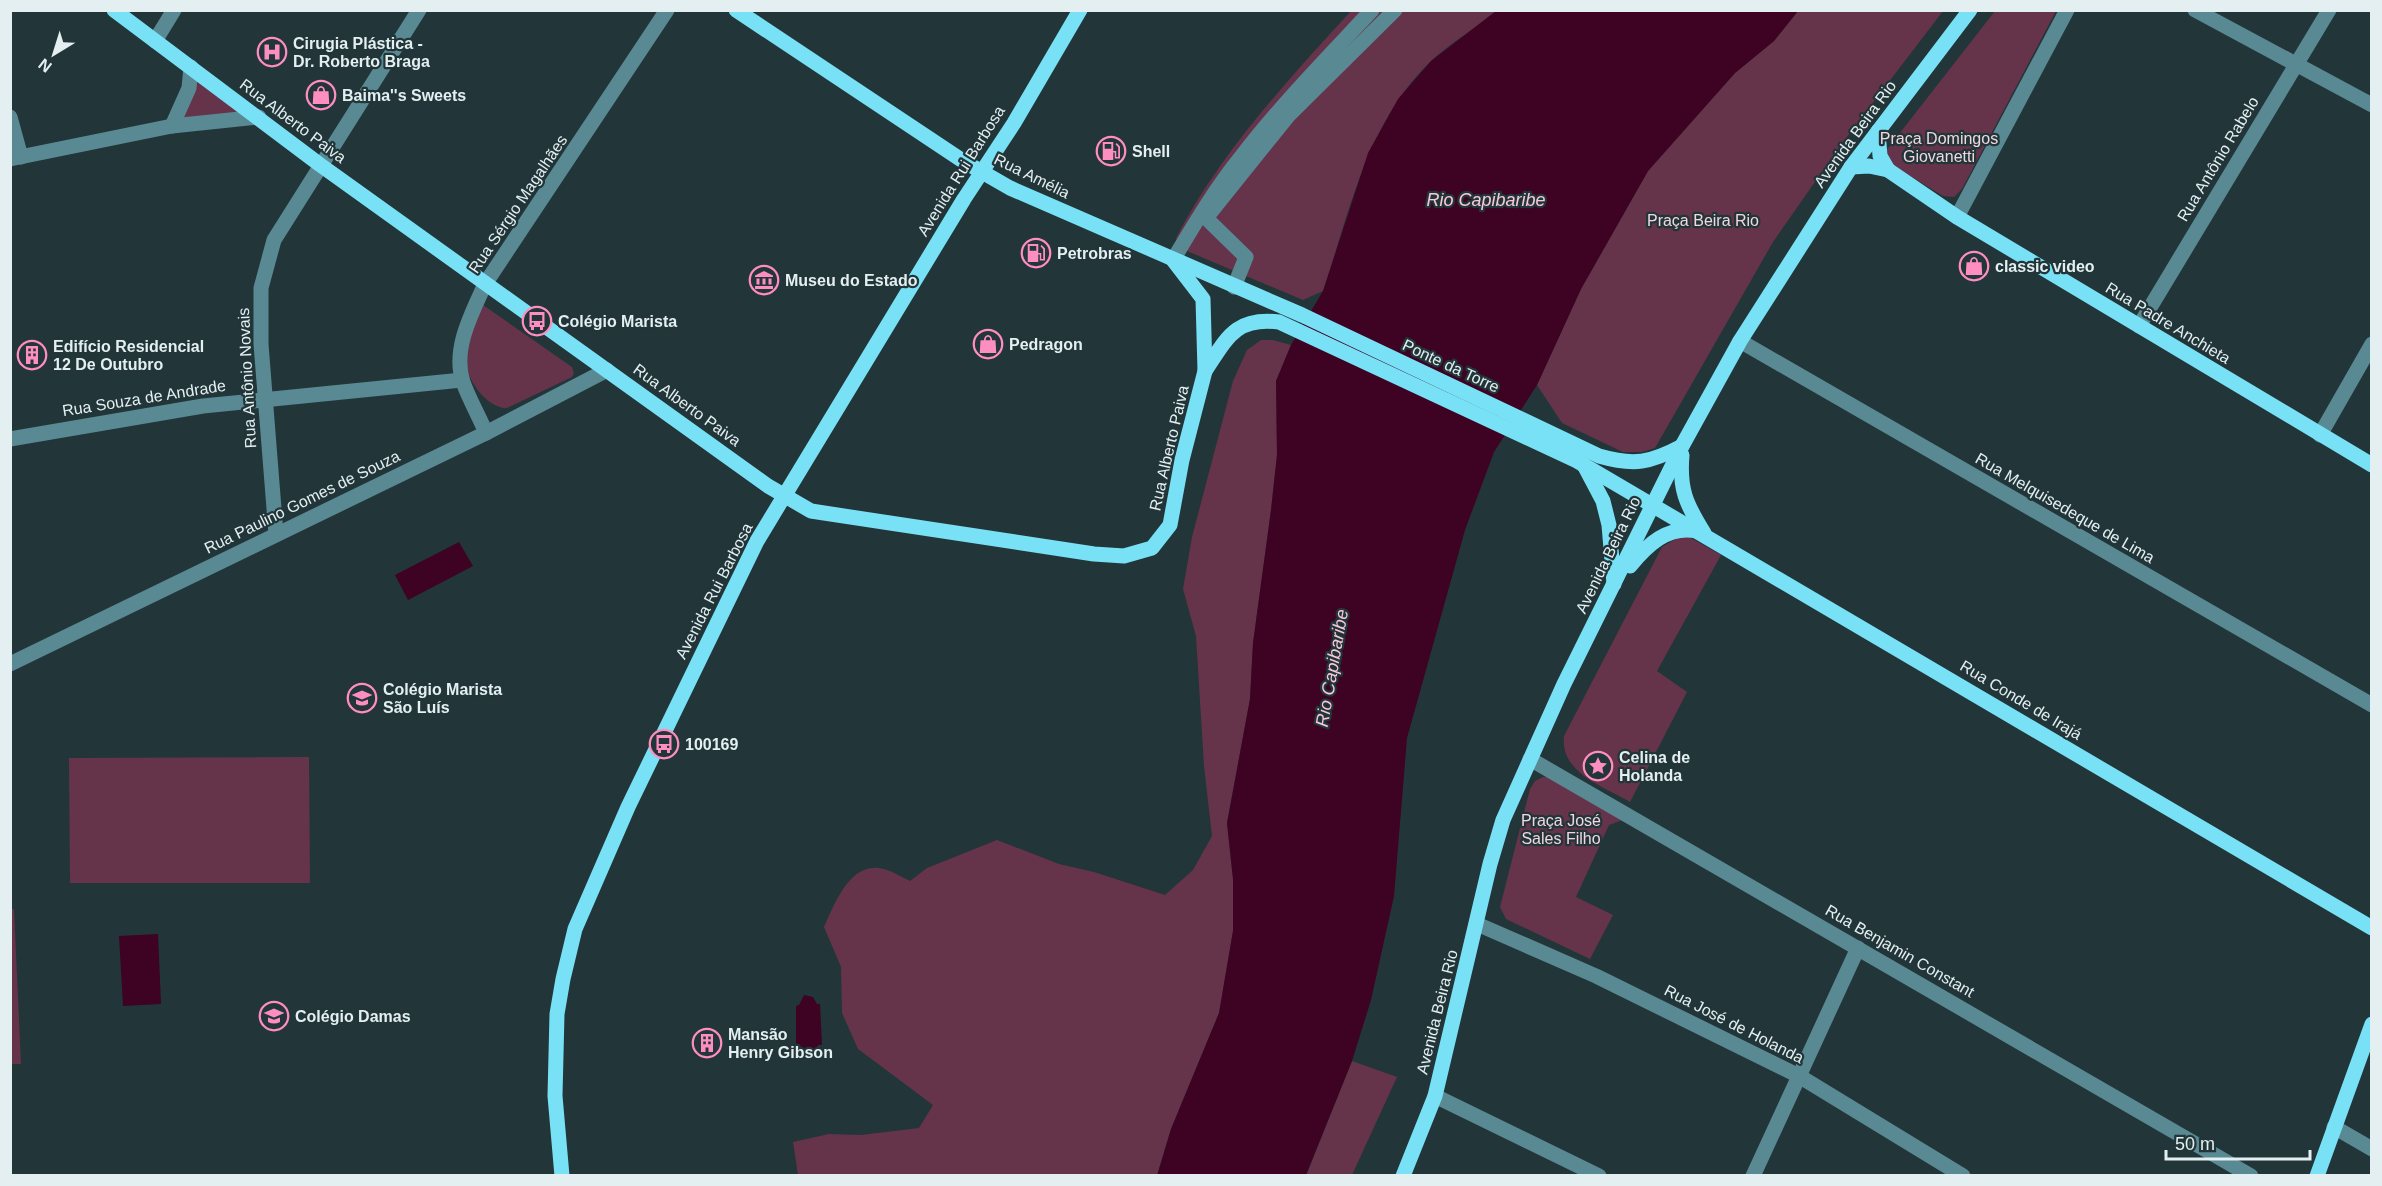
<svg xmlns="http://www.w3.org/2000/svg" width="2382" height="1186" font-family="Helvetica,sans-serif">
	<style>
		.green { fill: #65344a }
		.water { fill: #3e0223 }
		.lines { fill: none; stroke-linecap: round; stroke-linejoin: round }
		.minor { stroke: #598993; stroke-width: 15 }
		.major { stroke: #78e1f6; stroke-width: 15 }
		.labels { text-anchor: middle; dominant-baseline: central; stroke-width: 4.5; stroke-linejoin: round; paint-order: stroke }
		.poi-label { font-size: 16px; font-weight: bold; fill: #e3eff1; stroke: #223539; text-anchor: start }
		.street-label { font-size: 16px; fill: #e3eff1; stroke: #223539 }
		.park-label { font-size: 16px; fill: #f0d7e0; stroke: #223539 }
		.water-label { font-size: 18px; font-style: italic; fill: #f8c8db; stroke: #223539 }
	</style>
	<rect width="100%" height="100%" fill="#223539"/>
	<g class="green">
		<path d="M1351 11H1496C1475 29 1450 43 1431 61 1367 122 1350 211 1323 291L1303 300 1180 248 1176 238C1220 153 1287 81 1351 11Z"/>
		<path d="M1798 11H1943L1840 146 1773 242 1655 448 1642 452H1623L1562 423 1537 385 1581 289 1648 171 1735 73 1774 41Z"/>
		<path d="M1995 11H2056L1962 189 1954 197 1943 196 1889 163 1885 152Z"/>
		<path d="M191 66 259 117 172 126Z"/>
		<path d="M483 305 572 367 574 373 572 377 507 408C487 409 463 376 466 357 467 342 474 326 478 311Z"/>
		<path d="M1261 340H1273L1291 345 1276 381 1277 455 1271 510 1253 643 1250 699 1227 823 1233 879V931L1219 1013 1171 1129 1157 1175H798L793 1142 829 1134 861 1135 919 1128 933 1105 858 1049 842 1013 841 967 824 927C834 905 849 864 879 868 889 869 902 877 910 881L927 868 997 840 1059 864 1094 872 1165 895 1193 870 1212 836 1204 766 1196 636 1183 589 1192 537 1233 381 1247 350Z"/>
		<path d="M1684 534 1721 555 1657 671 1687 692 1630 802C1603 786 1560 773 1564 736L1662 547Z"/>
		<path d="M309 757 310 883H70L69 758Z"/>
		<path d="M1543 777H1549L1625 819 1609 825 1576 897 1613 915 1590 959 1506 919 1500 907 1530 789 1535 781Z"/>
		<path d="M10 909H14L21 1064H11Z"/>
		<path d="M1352 1061 1397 1077 1352 1175 1306 1176Z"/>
	</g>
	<g class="water">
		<path d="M1496 11H1798L1774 41 1735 73 1648 171 1581 289 1537 385 1494 452 1465 530 1407 738 1394 896 1371 1000 1352 1061 1306 1175 1157 1176 1171 1129 1219 1013 1233 931V879L1227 823 1250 699 1253 643 1271 510 1277 455 1276 381 1291 345 1323 291 1368 153 1398 99 1431 61Z"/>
		<path d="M459 542 473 566 408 600 395 575Z"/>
		<path d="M158 934 161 1004 123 1006 119 936Z"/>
		<path d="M804 995 813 997 817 1004H820L822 1045H818L813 1054 804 1052 800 1045H796V1006L799 1005Z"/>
	</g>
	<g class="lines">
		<g class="minor">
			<path d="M2195 10 2372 105"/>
			<path d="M155 41 174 10"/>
			<path d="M10 117 21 157"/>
			<path d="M172 126 189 88 191 67"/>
			<path d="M10 159 172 126 259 117"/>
			<path d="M1957 217 2067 10"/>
			<path d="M1173 260C1194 225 1215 189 1241 157 1281 105 1327 58 1372 10"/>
			<path d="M1234 287 1246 257 1206 218 1288 116 1395 10"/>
			<path d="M2139 326 2329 10"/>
			<path d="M1740 341 2372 705"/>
			<path d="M486 433C479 416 469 399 463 382 452 349 472 313 485 284L667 10"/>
			<path d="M2320 435 2372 344"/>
			<path d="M10 439 203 406 462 380"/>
			<path d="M276 534 261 344V288L274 240 419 10"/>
			<path d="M10 664 486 433 607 370"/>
			<path d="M1530 759 2251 1176"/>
			<path d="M1477 924 1596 976 1799 1076 1963 1176"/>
			<path d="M1435 1096 1599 1176"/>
			<path d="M2334 1127 2372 1149"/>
			<path d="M1753 1176 1858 948"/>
		</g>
		<g class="major">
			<path d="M114 10 319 164 768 486 811 511 1094 554 1124 556 1152 548 1170 525 1182 460 1205 371 1203 299 1173 260"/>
			<path d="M736 10 963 161 1010 188 1302 315 1599 456C1634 466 1650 463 1682 446"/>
			<path d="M1878 131 1880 156 1888 170"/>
			<path d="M1851 167 1869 166 1888 170 1957 217 2372 465"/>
			<path d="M1205 371C1227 338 1235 317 1279 322L1577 461 2372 928"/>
			<path d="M1682 455C1679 489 1686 504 1704 533"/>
			<path d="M1584 465 1603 501 1609 525 1614 584"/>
			<path d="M1630 566C1647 545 1668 525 1697 531"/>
			<path d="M562 1176 555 1096 557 1014 563 979 575 929 628 807 757 541 964 199 1014 123 1080 10"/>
			<path d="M1403 1176 1435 1096 1490 864 1503 820 1564 684 1682 446 1740 341 1851 167 1970 10"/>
			<path d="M2317 1176 2372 1024"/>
		</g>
	</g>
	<defs>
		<g id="hospital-ring" transform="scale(1.5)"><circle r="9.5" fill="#223539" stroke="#fd8ebf" stroke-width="1.5"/><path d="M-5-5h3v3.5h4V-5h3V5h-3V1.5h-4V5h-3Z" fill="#fd8ebf"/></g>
		<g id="shop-ring" transform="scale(1.5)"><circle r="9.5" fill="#223539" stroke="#fd8ebf" stroke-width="1.5"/><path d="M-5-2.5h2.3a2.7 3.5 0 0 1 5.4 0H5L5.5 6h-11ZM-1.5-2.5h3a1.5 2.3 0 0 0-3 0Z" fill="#fd8ebf"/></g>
		<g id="fuel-ring" transform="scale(1.5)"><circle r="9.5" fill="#223539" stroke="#fd8ebf" stroke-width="1.5"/><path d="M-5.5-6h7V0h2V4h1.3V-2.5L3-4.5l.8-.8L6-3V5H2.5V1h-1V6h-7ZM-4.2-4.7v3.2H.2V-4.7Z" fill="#fd8ebf"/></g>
		<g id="museum-ring" transform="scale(1.5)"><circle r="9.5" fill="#223539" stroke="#fd8ebf" stroke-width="1.5"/><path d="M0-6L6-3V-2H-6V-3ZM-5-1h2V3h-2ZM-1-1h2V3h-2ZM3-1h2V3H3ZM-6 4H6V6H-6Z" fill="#fd8ebf"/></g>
		<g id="bus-ring" transform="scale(1.5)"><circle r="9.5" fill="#223539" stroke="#fd8ebf" stroke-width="1.5"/><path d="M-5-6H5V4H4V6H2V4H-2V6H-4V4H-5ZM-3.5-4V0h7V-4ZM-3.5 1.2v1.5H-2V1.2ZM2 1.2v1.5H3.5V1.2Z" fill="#fd8ebf"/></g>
		<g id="building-ring" transform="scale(1.5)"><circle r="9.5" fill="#223539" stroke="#fd8ebf" stroke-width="1.5"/><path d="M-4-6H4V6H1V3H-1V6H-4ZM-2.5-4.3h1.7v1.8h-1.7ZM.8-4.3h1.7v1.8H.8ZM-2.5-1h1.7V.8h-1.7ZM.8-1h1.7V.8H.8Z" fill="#fd8ebf"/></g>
		<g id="school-ring" transform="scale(1.5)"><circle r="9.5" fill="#223539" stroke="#fd8ebf" stroke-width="1.5"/><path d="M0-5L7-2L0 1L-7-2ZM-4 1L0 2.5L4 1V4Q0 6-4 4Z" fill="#fd8ebf"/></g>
		<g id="sight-ring" transform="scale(1.5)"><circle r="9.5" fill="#223539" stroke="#fd8ebf" stroke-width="1.5"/><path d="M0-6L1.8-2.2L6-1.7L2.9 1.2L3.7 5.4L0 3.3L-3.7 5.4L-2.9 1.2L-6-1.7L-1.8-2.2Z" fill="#fd8ebf"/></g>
	</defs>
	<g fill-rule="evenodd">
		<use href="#hospital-ring" x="272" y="52"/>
		<use href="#shop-ring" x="321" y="95"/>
		<use href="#fuel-ring" x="1111" y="151"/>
		<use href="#fuel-ring" x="1036" y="253"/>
		<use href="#shop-ring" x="1974" y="266"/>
		<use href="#museum-ring" x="764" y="280"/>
		<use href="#bus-ring" x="537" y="321"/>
		<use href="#shop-ring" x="988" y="344"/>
		<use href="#building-ring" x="32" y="355"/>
		<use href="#school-ring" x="362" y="698"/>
		<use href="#bus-ring" x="664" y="744"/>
		<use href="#sight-ring" x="1598" y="766"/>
		<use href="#school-ring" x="274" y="1016"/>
		<use href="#building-ring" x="707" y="1043"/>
	</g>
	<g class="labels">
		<g class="poi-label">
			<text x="293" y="43">Cirugia Plástica -<tspan x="293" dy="18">Dr. Roberto Braga</tspan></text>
			<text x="342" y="95">Baima''s Sweets</text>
			<text x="1132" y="151">Shell</text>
			<text x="1057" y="253">Petrobras</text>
			<text x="1995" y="266">classic video</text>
			<text x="785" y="280">Museu do Estado</text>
			<text x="558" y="321">Colégio Marista</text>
			<text x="1009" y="344">Pedragon</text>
			<text x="53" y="346">Edifício Residencial<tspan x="53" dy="18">12 De Outubro</tspan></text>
			<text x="383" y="689">Colégio Marista<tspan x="383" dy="18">São Luís</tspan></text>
			<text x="685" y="744">100169</text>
			<text x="1619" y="757">Celina de<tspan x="1619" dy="18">Holanda</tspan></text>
			<text x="295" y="1016">Colégio Damas</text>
			<text x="728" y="1034">Mansão<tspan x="728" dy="18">Henry Gibson</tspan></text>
		</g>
		<g class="street-label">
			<text transform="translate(293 121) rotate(37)">Rua Alberto Paiva</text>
			<text transform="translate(1855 134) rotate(-54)">Avenida Beira Rio</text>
			<text transform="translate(2218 159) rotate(-59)">Rua Antônio Rabelo</text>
			<text transform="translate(961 171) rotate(-58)">Avenida Rui Barbosa</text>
			<text transform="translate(1032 176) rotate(26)">Rua Amélia</text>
			<text transform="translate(518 204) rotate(-56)">Rua Sérgio Magalhães</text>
			<text transform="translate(2168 323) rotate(31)">Rua Padre Anchieta</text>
			<text transform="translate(1451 366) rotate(25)">Ponte da Torre</text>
			<text transform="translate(247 378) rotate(-93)">Rua Antônio Novais</text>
			<text transform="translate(144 398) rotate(-9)">Rua Souza de Andrade</text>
			<text transform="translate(687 405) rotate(36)">Rua Alberto Paiva</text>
			<text transform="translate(1169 448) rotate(-77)">Rua Alberto Paiva</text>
			<text transform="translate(302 502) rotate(-26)">Rua Paulino Gomes de Souza</text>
			<text transform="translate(2065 508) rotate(30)">Rua Melquisedeque de Lima</text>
			<text transform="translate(1608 555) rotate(-64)">Avenida Beira Rio</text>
			<text transform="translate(714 591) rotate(-63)">Avenida Rui Barbosa</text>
			<text transform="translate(2021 700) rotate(31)">Rua Conde de Irajá</text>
			<text transform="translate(1900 951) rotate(30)">Rua Benjamin Constant</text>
			<text transform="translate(1437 1012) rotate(-76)">Avenida Beira Rio</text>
			<text transform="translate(1734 1024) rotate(27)">Rua José de Holanda</text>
		</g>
		<g class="park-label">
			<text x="1939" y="138">Praça Domingos<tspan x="1939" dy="18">Giovanetti</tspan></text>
			<text x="1703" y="220">Praça Beira Rio</text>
			<text x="1561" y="820">Praça José<tspan x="1561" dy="18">Sales Filho</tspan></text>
		</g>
		<g class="water-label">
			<text x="1486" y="200">Rio Capibaribe</text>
			<text transform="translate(1332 668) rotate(-80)">Rio Capibaribe</text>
		</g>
	</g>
	<rect width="2382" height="1186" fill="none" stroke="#e3eff1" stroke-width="24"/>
	<g transform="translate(54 54) rotate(218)" stroke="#223539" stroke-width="4.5" paint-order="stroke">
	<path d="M0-4.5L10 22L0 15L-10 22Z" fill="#e3eff1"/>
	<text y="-9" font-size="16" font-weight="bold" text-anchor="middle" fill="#e3eff1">N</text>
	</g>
	<path d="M2166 1150v9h144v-9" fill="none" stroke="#e3eff1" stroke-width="3"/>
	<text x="2175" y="1150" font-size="18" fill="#e3eff1" stroke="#223539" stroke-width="4.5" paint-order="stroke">50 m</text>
</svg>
